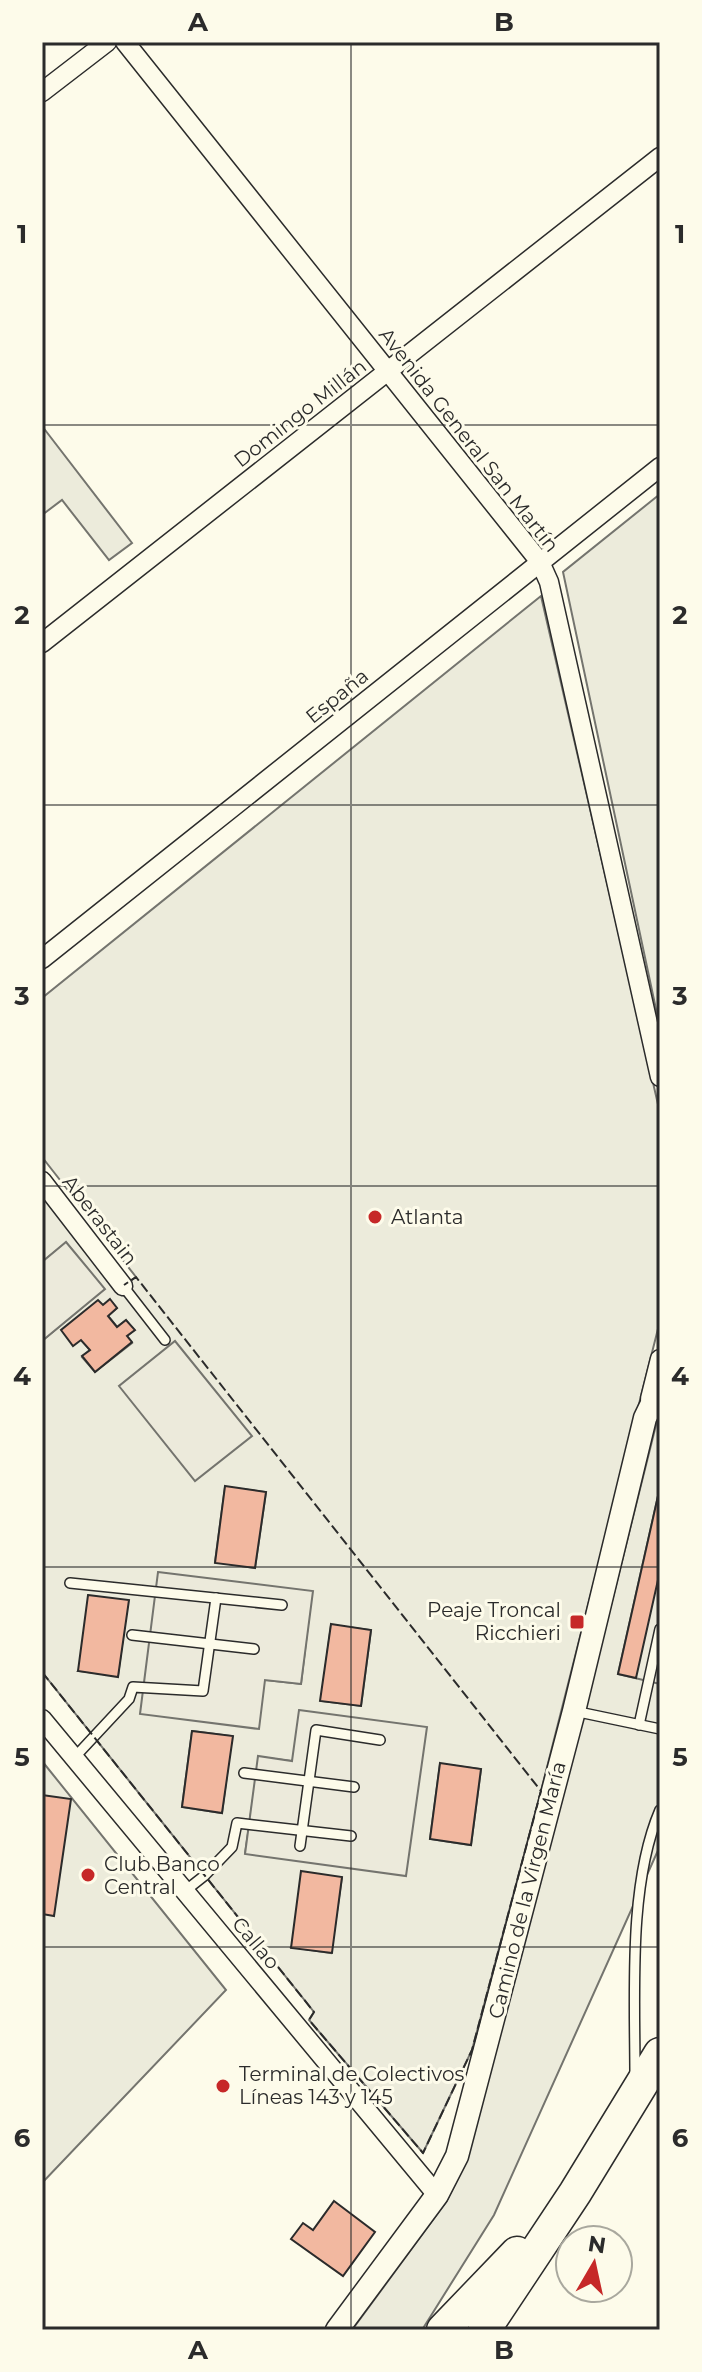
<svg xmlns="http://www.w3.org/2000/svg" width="702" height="2372" font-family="Montserrat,sans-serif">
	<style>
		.green { fill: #ecebdb; stroke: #74746e; stroke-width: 2; fill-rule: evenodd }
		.parking { fill: #eceadb; stroke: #74746e; stroke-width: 2 }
		.building { fill: #f2b8a0; stroke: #2b2b2b; stroke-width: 2 }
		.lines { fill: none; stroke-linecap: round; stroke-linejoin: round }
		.service-casing { stroke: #2b2b2b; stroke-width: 12 }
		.minor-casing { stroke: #2b2b2b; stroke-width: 21 }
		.tertiary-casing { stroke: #2b2b2b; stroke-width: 25 }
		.motorway-casing { stroke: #2b2b2b; stroke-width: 35 }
		.service { stroke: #fdfbea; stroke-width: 9 }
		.minor { stroke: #fdfbea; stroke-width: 18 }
		.tertiary { stroke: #fdfbea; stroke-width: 22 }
		.motorway { stroke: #fdfbea; stroke-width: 32 }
		.fence { stroke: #2b2b2b; stroke-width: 2; stroke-dasharray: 10 4; stroke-linecap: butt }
		.grid { fill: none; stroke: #2b2b2b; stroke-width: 2; stroke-opacity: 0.55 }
		.poi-dot { fill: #c62828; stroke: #fdfbea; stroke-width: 3 }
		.labels { text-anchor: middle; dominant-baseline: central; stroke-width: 6; stroke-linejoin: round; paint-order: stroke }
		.street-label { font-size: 20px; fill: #2b2b2b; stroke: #fdfbea }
		.poi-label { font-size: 20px; fill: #2b2b2b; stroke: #fdfbea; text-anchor: start }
		.neatline { fill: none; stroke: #2b2b2b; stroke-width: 3 }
		.grid-label { font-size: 26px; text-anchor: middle; font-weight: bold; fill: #2b2b2b }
	</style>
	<rect width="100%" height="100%" fill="#fdfbea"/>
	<g class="green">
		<path d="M42 426 132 543 109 560 62 500 42 515Z"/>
		<path d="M660 494V1028L563 572Z"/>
		<path d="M541 596 660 1113V1321L541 1791 472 2050 423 2153 309 2020 314 2012 42 1672V1341L104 1289 66 1243 42 1262V1193L118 1289 136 1277 42 1157V998ZM110 1300 117 1308 108 1316 117 1327 126 1320 134 1330 127 1336 132 1343 95 1372 82 1357 90 1350 81 1340 103 1305ZM225 1487 266 1492 255 1568 215 1562ZM312 1591 301 1684 265 1680ZM128 1600 118 1676 79 1671H78ZM331 1625 371 1630 361 1706 321 1701ZM192 1731 232 1736 222 1813 182 1807ZM259 1757 292 1761 245 1854ZM440 1764 481 1769 471 1845 430 1839ZM342 1877 331 1953 291 1947Z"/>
		<path d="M660 1409V1846L494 2215 422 2330H352L446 2202 467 2160 584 1713Z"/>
		<path d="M42 1761 226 1990 42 2183Z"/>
	</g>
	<g class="parking">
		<path d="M66 1242 105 1289 42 1341V1262Z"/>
		<path d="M175 1341 252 1436 195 1481 119 1386Z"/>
		<path d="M660 1487V1684L618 1674Z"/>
		<path d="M158 1572 313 1591 301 1684 265 1680 259 1729 140 1714Z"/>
		<path d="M299 1710 427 1727 406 1876 245 1854 258 1756 292 1761Z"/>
	</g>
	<g class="building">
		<path d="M110 1299 117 1308 108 1316 117 1327 126 1320 135 1330 127 1336 132 1342 95 1372 82 1356 90 1350 81 1340 73 1346 61 1330 98 1300 103 1305Z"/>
		<path d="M225 1486 266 1492 255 1568 215 1563Z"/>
		<path d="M660 1487V1571L636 1678 618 1674Z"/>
		<path d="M88 1595 129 1600 118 1677 78 1671Z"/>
		<path d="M331 1624 371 1630 361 1706 320 1701Z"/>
		<path d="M192 1731 233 1736 222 1813 182 1807Z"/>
		<path d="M440 1763 481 1769 471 1845 430 1839Z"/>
		<path d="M42 1795 71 1799 54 1916 42 1914Z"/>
		<path d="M301 1871 342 1877 332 1953 291 1948Z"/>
		<path d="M334 2201 375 2232 343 2276 291 2239 303 2223 313 2230Z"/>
	</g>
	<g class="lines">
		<g class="service-casing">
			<g id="service">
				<path d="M123 1286 165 1340"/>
				<path d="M70 1583 282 1605"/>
				<path d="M132 1635 254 1649"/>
				<path d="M574 1711 660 1729"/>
				<path d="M639 1725 660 1629"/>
				<path d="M74 1758 129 1699 133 1687 203 1691 216 1598"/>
				<path d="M244 1773 354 1787"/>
				<path d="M300 1846 316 1730 380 1740"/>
				<path d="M185 1891 204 1876 232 1847 237 1823 351 1836"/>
				<path d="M635 2076C635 1994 628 1884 660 1810"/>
			</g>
		</g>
		<g class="minor-casing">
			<g id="minor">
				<path d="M125 42 540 562 549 582 660 1077"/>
				<path d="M42 92 107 42"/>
				<path d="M42 643 660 157"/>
				<path d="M42 959 660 467"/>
				<path d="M42 1181 123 1286"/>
				<path d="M650 1399 660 1359"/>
				<path d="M42 1719 437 2195"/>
			</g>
		</g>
		<g class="tertiary-casing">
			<path id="tertiary" d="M337 2330 437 2195 457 2156 574 1711 645 1418 660 1387"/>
		</g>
		<g class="motorway-casing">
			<g id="motorway">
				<path d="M443 2330 517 2253"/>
				<path d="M484 2330 575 2193 660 2054"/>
			</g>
		</g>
		<use href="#service" class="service"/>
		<use href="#minor" class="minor"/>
		<use href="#tertiary" class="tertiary"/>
		<use href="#motorway" class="motorway"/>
		<path class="fence" d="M42 1672 314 2012 309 2020 423 2153 472 2050 541 1791 136 1277 124 1285"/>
	</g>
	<path class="grid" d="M351 42V2330M42 425H660M42 805H660M42 1186H660M42 1567H660M42 1947H660"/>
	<g class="poi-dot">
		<circle cx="375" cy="1217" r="8"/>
		<rect x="569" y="1614" width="16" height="16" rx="4"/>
		<circle cx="88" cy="1875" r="8"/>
		<circle cx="223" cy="2086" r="8"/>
	</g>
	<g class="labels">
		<g class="street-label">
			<text transform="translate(300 413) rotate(-38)">Domingo Millán</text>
			<text transform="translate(469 440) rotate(52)">Avenida General San Martín</text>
			<text transform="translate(337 696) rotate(-39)">España</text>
			<text transform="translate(100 1220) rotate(52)">Aberastain</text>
			<text transform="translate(527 1890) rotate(-76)">Camino de la Virgen María</text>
			<text transform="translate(256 1943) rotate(50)">Callao</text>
		</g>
		<g class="poi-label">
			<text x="391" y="1217">Atlanta</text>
			<text x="561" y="1610" text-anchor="end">Peaje Troncal<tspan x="561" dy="23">Ricchieri</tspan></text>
			<text x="104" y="1864">Club Banco<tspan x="104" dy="23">Central</tspan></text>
			<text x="239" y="2074">Terminal de Colectivos<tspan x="239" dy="23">Líneas 143 y 145</tspan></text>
		</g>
	</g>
	<rect width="702" height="2372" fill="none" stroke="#fdfbea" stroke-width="88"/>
	<g transform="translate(594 2264) rotate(9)"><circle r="38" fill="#fdfbea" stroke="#a9a89e" stroke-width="2"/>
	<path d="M0-6L14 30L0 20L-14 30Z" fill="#c62828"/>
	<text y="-12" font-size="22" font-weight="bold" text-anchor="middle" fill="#2b2b2b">N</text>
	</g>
	<rect x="44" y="44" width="614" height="2284" class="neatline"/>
	<g class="grid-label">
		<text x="198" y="31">A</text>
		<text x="504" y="31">B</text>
		<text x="22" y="243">1</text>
		<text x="680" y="243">1</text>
		<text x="22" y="624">2</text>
		<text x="680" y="624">2</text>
		<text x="22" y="1005">3</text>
		<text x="680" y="1005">3</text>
		<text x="22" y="1385">4</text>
		<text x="680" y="1385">4</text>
		<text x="22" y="1766">5</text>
		<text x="680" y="1766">5</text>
		<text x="22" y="2147">6</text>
		<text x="680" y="2147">6</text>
		<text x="198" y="2359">A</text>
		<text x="504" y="2359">B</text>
	</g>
</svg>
